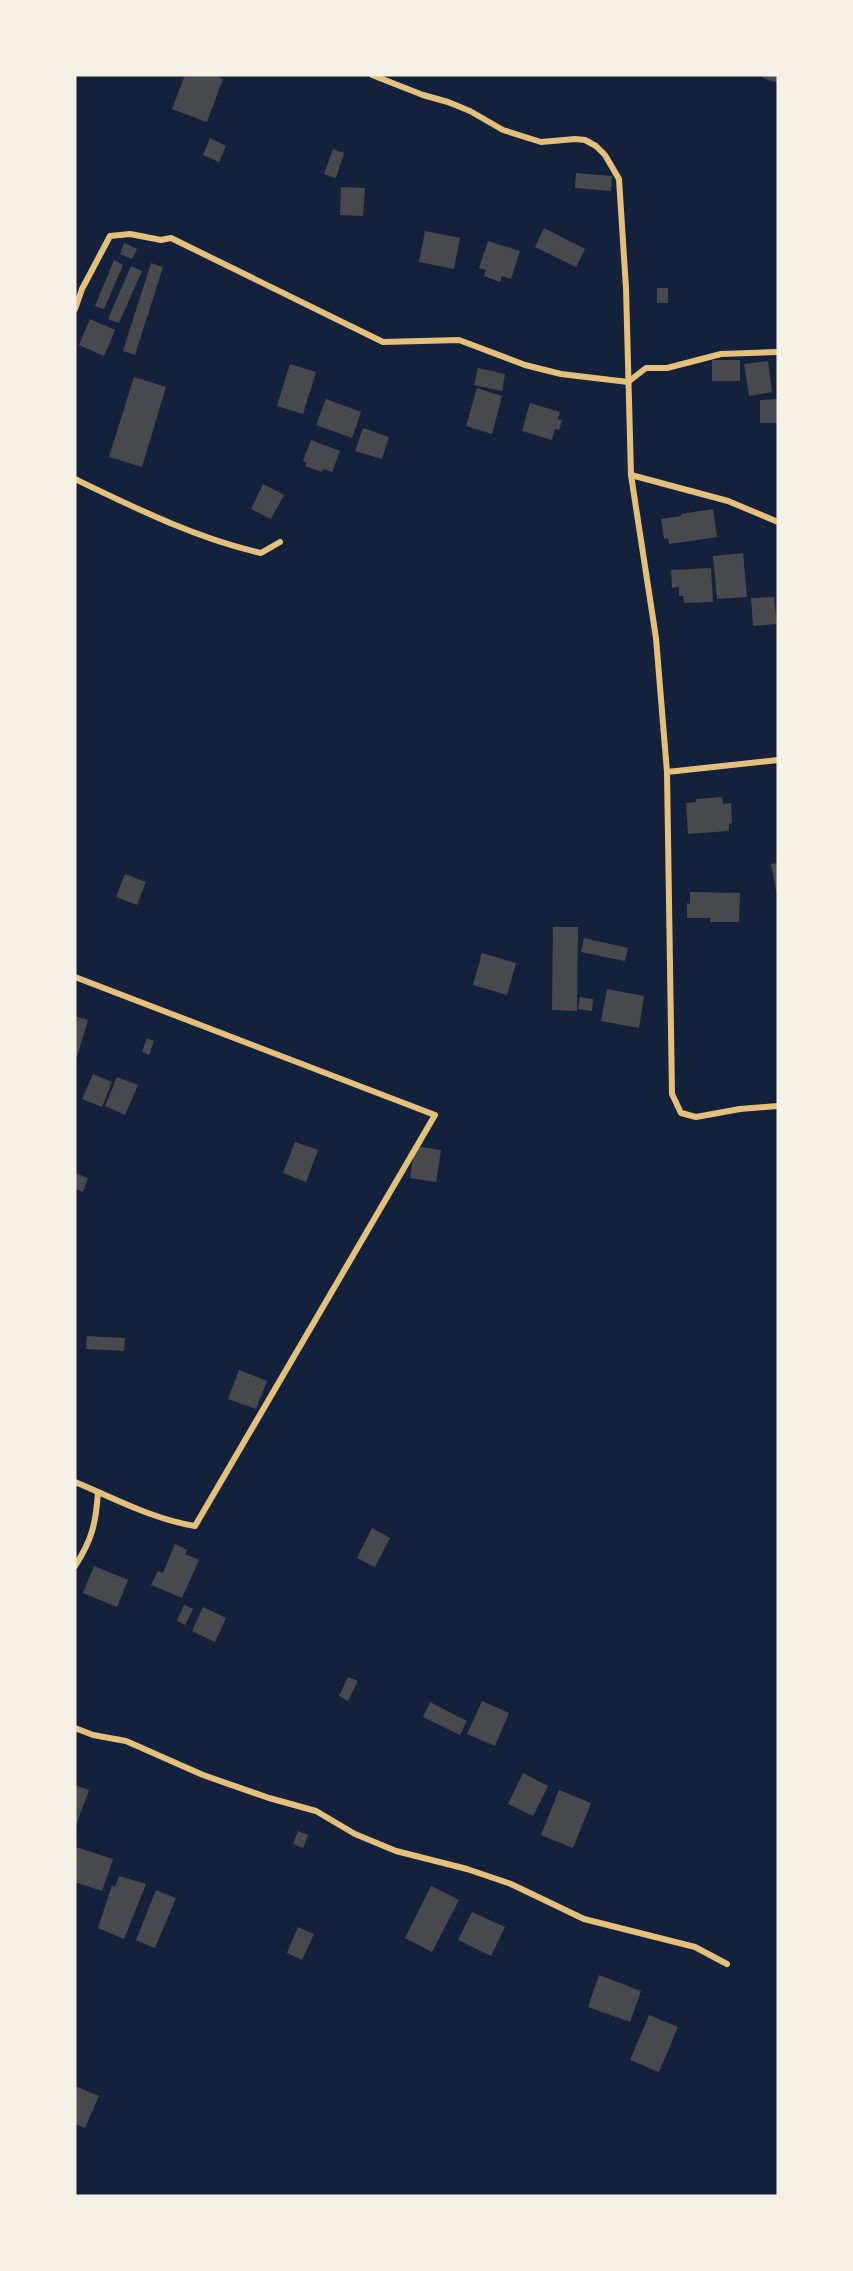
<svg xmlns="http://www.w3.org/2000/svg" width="853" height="2271" font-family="'Titillium Web',sans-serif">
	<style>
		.building { fill: #48494c }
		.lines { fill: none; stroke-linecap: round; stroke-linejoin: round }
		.minor { stroke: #e5c07b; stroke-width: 6 }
	</style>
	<rect width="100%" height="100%" fill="#14213d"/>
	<g class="building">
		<path d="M185 75H215L223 79 207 122 172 109Z"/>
		<path d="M764 75H778V83L763 78Z"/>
		<path d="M210 138 226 146 219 162 203 155Z"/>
		<path d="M333 149 344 153 336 178 324 174Z"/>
		<path d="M576 173 612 176 611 191 575 188Z"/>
		<path d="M341 187 365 188 363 216 340 215Z"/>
		<path d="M544 228 585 249 576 267 535 247Z"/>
		<path d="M425 231 460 238 454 269 419 262Z"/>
		<path d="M488 241 520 251 511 279 502 276 500 282 484 276 486 270 479 268Z"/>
		<path d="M124 243 137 249 132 259 120 254Z"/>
		<path d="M114 260 123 265 104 309 95 306Z"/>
		<path d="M151 263 163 267 135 355 123 351Z"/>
		<path d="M131 266 142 271 119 323 108 319Z"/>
		<rect x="657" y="288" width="11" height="15"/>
		<path d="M90 319 115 330 104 356 79 345Z"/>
		<rect x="712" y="360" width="28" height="21"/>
		<path d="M768 361 772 392 749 396 744 364Z"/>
		<path d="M290 364 316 372 303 414 277 406Z"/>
		<path d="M478 368 505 374 502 391 474 385Z"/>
		<path d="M134 377 166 387 142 467 109 457Z"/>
		<path d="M477 388 502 396 492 434 466 426Z"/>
		<path d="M326 399 361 412 352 438 316 425Z"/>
		<path d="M778 399V423H760V400Z"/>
		<path d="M530 403 560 412 558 419 562 420 559 430 555 429 552 440 522 431Z"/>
		<path d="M363 428 389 437 382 459 355 451Z"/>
		<path d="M311 440 340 451 332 472 323 469 322 472 305 466 307 463 303 461Z"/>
		<path d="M263 484 284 495 271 519 251 509Z"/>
		<path d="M713 509 717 537 669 544 668 538 664 539 661 519 681 516V514Z"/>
		<path d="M743 553 747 597 717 599 713 556Z"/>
		<path d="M711 568 713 602 684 603 683 596H679V587L672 588 671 570Z"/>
		<path d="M774 597 777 624 753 626 751 598Z"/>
		<path d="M722 797 723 804 731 803 732 823 729 824V831L688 834 686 803 696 802V799Z"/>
		<path d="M778 863V894L777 895 771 864Z"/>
		<path d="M125 874 146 882 137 905 116 897Z"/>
		<path d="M690 892 740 893 739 922H710V918H687V903L690 904Z"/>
		<path d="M553 927H578L577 1011 552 1010Z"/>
		<path d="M584 938 628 948 625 961 581 952Z"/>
		<path d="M482 953 516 963 507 995 473 985Z"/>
		<path d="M607 989 644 996 639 1028 601 1021Z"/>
		<path d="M580 997 593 999 592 1011 578 1009Z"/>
		<path d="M75 1016 88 1020 77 1057 75 1056Z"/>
		<path d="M147 1038 154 1041 149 1055 142 1052Z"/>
		<path d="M93 1074 112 1082 102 1107 82 1099Z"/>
		<path d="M117 1077 138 1085 125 1115 105 1106Z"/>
		<path d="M295 1142 318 1150 306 1182 283 1173Z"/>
		<path d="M415 1146 441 1150 436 1182 410 1178Z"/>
		<path d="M75 1173 88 1178 83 1192 75 1189Z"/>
		<path d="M87 1336 125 1338 124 1351 86 1349Z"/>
		<path d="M239 1370 267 1381 256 1409 228 1399Z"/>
		<path d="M372 1528 390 1538 375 1567 357 1558Z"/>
		<path d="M175 1544 187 1550 185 1554 199 1560 182 1598 151 1585 158 1571 163 1573Z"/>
		<path d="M94 1566 128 1580 117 1607 83 1593Z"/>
		<path d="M184 1605 193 1609 185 1625 177 1621Z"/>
		<path d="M203 1607 226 1618 215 1642 192 1631Z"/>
		<path d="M348 1677 358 1681 348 1701 339 1696Z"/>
		<path d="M482 1701 509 1713 495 1746 467 1734Z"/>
		<path d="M430 1702 467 1721 460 1735 423 1717Z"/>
		<path d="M523 1773 548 1786 533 1816 508 1804Z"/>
		<path d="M75 1785 89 1790 75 1828Z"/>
		<path d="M559 1790 591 1803 573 1848 541 1835Z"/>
		<path d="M298 1831 308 1835 303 1848 293 1844Z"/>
		<path d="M76 1847 113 1859 102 1891 75 1882Z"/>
		<path d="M119 1876 146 1884 124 1939 98 1928 112 1885 115 1887Z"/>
		<path d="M431 1886 459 1900 432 1952 405 1938Z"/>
		<path d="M156 1890 176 1898 155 1948 136 1940Z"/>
		<path d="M472 1912 505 1927 491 1956 458 1940Z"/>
		<path d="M298 1927 314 1934 302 1960 287 1953Z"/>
		<path d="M599 1975 641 1991 630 2022 588 2007Z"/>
		<path d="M649 2015 678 2027 659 2072 630 2060Z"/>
		<path d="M75 2086 99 2096 85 2128 75 2124Z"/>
	</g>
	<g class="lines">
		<g class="minor">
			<path d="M372 75 423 95 448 102 470 111 503 130 541 142 575 139 585 140 596 146 605 155 619 179 626 288 631 475 656 638 667 772 672 1094 681 1113 696 1117 740 1109 778 1106"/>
			<path d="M75 309 82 289 110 236 130 234 161 240 171 238 383 342 459 340 525 365 561 374 628 382 646 368H667L721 354 778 352"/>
			<path d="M631 475 728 501 778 522"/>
			<path d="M75 479C135 508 196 538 261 553L280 542"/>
			<path d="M667 772 778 760"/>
			<path d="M75 977 435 1115 195 1526C152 1519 114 1498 75 1482"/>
			<path d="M75 1566C92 1540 96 1523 98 1492"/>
			<path d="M75 1728 93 1735 126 1741 203 1775 269 1798 316 1811 355 1834 396 1851 467 1869 511 1884 584 1919 695 1947 727 1964"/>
		</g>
	</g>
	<rect width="853" height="2271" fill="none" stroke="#f6f1e7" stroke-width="153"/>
</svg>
